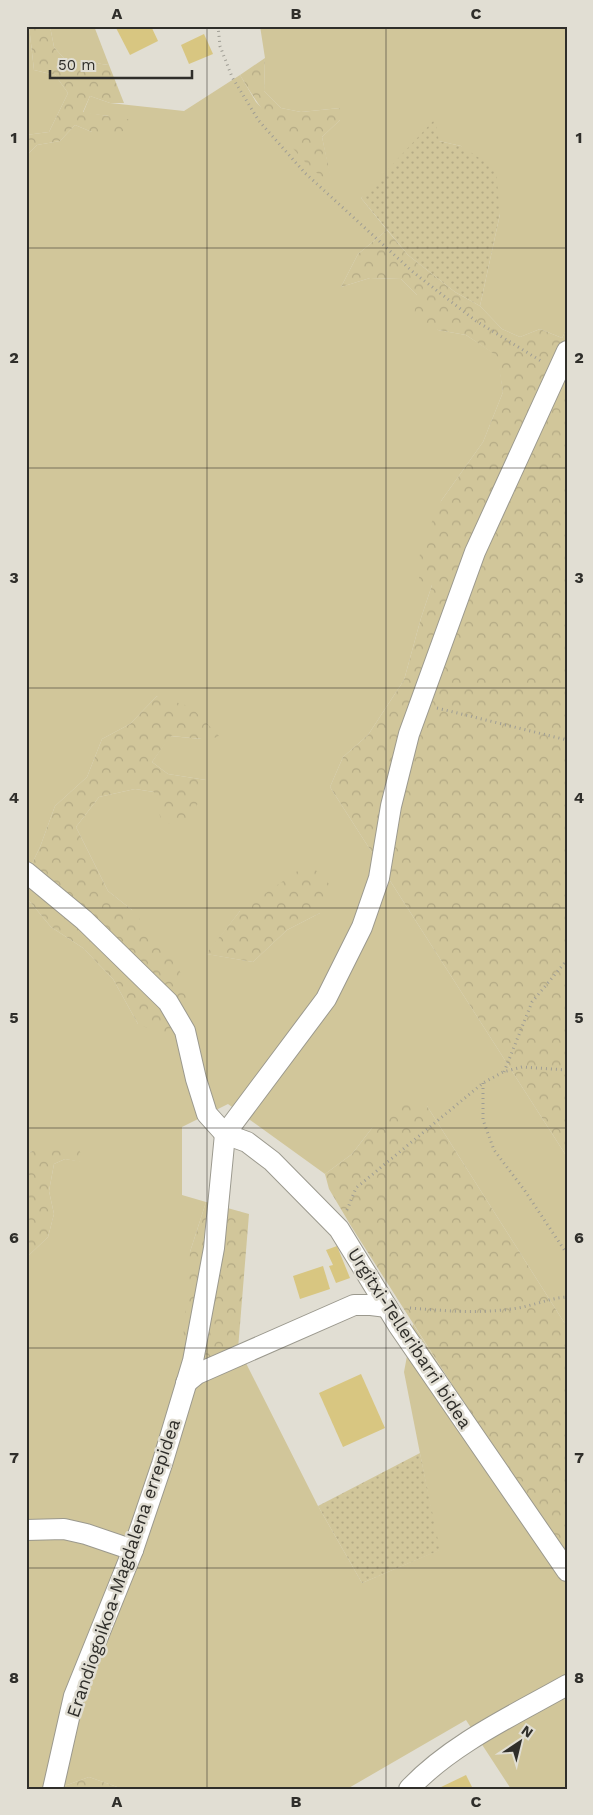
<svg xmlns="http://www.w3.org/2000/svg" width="593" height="1815" font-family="'Work Sans',sans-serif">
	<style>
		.grass { fill: #d1c69a; fill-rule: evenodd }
		.forest { fill: url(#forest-crowns) }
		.park { fill: url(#park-dots) }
		.building { fill: #d8c681 }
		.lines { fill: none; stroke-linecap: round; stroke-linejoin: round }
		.minor-casing { stroke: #9b998e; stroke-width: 22 }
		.path { stroke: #9f9d94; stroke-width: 3; stroke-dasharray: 1 4; stroke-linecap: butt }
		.minor { stroke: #fff; stroke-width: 20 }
		.grid { fill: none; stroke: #2f2e2a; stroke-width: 1; stroke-opacity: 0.55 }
		.labels { text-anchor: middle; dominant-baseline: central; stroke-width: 5; stroke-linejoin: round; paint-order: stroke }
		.street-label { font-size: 18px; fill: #2f2e2a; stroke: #e1ded3 }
		.neatline { fill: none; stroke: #2f2e2a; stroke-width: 2 }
		.grid-label { font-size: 16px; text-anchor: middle; font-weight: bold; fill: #2f2e2a }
	</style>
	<defs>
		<pattern id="forest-crowns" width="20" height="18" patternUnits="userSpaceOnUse" patternTransform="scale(1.25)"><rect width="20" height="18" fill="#d1c69a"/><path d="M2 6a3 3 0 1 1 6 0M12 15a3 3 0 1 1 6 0" fill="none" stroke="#b4aa85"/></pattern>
		<pattern id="park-dots" width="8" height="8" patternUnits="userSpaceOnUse" patternTransform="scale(1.25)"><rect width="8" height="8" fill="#d1c69a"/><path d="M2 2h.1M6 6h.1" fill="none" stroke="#b4aa85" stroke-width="1.8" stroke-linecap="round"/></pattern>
	</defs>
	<rect width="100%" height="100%" fill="#e1ded3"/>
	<g class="grass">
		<path d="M26 26H29L34 70 55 75 68 93 49 132 26 135Z"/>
		<path d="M50 26H94L109 65 87 62 69 64 54 47Z"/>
		<path d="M260 26H567V328L562 338 540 329 520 337 502 329 480 306 500 214 461 146 439 141 361 198 387 230 358 254 341 287 370 278 401 279 417 295 438 330 466 335 498 356 503 392 483 442 441 501 432 585 421 618 404 680 368 735 343 757 330 787 567 1157V1327L427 1106 372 1128 352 1154 325 1174 228 1104 182 1127V1195L206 1202 190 1252 318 1506 362 1583 439 1550 404 1372 413 1324 567 1565V1789H511L466 1720 347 1789H123L89 1777 56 1789H26V1258L48 1237 54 1214 49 1191 54 1164 65 1159 85 1162 32 1151 26 1155V897L51 927 83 948 113 979 138 1024 132 910 108 891 76 827 99 797 135 789 154 792 206 780 168 774 152 762 170 736 202 739 157 696 130 724 102 739 87 777 55 806 40 847 26 876V156L37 145 60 141 75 125 92 132 109 116 83 113 90 96 110 103 184 111 240 75 256 102 331 181 322 137 340 120V108L301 112 281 108 264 91 265 58ZM240 911 320 913 287 930 253 962 207 954Z"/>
	</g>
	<g class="forest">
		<path d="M29 26H50L54 47 69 64 87 62 109 65 124 103H110L90 96 83 112 133 120 119 135 92 132 75 125 60 141 37 145 26 156V135L49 132 68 93 55 75 34 70Z"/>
		<path d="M265 58 264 91 281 108 301 112 340 108V120L322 137 332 182C325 178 317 174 312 169 285 142 259 108 240 75Z"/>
		<path d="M387 230 408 255 455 292 480 306 502 329 520 337 540 329 562 338 567 328V1157L330 787 343 757 368 735 404 680 421 618 432 585 419 581 420 549 441 501 483 442 503 392 497 356 466 335 438 330 414 316 417 295 401 279 370 278 341 287 358 254Z"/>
		<path d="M157 696 191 707 220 737 202 739 171 736 152 762 168 774 206 780 191 822 162 824 154 792 135 789 99 797 76 827 108 891 132 910 174 960 194 999 165 1035 138 1024 113 979 83 948 51 927 26 897V876L40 847 55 806 87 777 102 739 130 724Z"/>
		<path d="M309 863 333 888 320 913 287 930 253 962 206 954 240 911Z"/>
		<path d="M396 1102 427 1106 567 1327V1565L351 1226 329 1189 325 1174 352 1154 372 1128Z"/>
		<path d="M79 1150 86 1163 65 1159 54 1164 49 1191 54 1214 48 1237 26 1258V1155L32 1151Z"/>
		<path d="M206 1202 249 1214 238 1349 217 1365 183 1339 190 1252Z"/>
		<path d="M89 1777 123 1789H56Z"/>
	</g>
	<g class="park">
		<path d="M435 119 439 141 461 146 496 169 500 214 480 306 455 292 408 255 361 198Z"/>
		<path d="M420 1453 440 1550 362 1583 318 1506Z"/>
	</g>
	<g class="building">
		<path d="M115 26H151L158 41 130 55Z"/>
		<path d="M204 34 213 54 189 64 181 45Z"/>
		<path d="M337 1246 350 1278 336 1283 329 1266 333 1265 326 1250Z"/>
		<path d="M323 1266 330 1289 300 1299 293 1276Z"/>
		<path d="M361 1374 385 1428 343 1447 319 1393Z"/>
		<path d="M466 1775 473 1789H437Z"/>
	</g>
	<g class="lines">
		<g class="minor-casing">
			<g id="minor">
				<path d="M26 872 84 920 168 1002 185 1031 196 1079 207 1114 225 1134"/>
				<path d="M225 1134 247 1142 272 1161 339 1229 398 1325 567 1571"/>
				<path d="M186 1383 197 1374 354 1305H371L387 1307"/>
				<path d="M26 1530 64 1529 86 1534 133 1550"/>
				<path d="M53 1789 74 1696 133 1550 162 1464 193 1361 214 1248 225 1134 326 999 362 927 379 878 391 806 409 734 475 552 567 351"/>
				<path d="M409 1789C451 1744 514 1715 567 1685"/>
			</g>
		</g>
		<g class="path">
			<path d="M218 26 220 46 232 77 259 121 305 173 413 272 476 321 541 361"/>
			<path d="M437 708 567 740"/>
			<path d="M504 1072 532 1002 567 960"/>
			<path d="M483 1083V1120L494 1150 525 1191 567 1254"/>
			<path d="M347 1210 356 1188 483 1083 503 1072 522 1067 567 1070"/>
			<path d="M410 1308C446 1311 482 1314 518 1308 535 1305 550 1298 567 1297"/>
		</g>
		<use href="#minor" class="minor"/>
	</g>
	<path class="grid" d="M207 26V1789M386 26V1789M26 248H567M26 468H567M26 688H567M26 908H567M26 1128H567M26 1348H567M26 1568H567"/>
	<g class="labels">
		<g class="street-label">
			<text transform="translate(410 1338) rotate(57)">Urgitxi-Telleribarri bidea</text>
			<text transform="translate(123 1568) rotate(-71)">Erandiogoikoa-Magdalena errepidea</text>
		</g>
	</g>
	<rect width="593" height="1815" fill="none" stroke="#e1ded3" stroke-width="55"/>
	<g transform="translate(520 1742) rotate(35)" stroke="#e1ded3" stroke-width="4" paint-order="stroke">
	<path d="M0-4L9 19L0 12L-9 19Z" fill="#2f2e2a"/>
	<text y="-8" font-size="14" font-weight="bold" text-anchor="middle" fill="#2f2e2a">N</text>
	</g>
	<path d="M50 70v8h142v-8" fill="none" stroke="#2f2e2a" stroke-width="2.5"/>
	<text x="58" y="70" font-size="15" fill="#2f2e2a" stroke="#e1ded3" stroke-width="4" paint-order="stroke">50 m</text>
	<rect x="28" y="28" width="538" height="1760" class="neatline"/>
	<g class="grid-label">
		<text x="117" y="19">A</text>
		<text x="296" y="19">B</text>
		<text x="476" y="19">C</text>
		<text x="14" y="143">1</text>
		<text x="579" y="143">1</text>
		<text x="14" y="363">2</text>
		<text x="579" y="363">2</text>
		<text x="14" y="583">3</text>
		<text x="579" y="583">3</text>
		<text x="14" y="803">4</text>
		<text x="579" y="803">4</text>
		<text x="14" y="1023">5</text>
		<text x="579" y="1023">5</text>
		<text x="14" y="1243">6</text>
		<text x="579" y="1243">6</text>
		<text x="14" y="1463">7</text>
		<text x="579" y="1463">7</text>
		<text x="14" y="1683">8</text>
		<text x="579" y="1683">8</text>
		<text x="117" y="1807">A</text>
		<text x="296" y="1807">B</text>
		<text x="476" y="1807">C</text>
	</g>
</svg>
